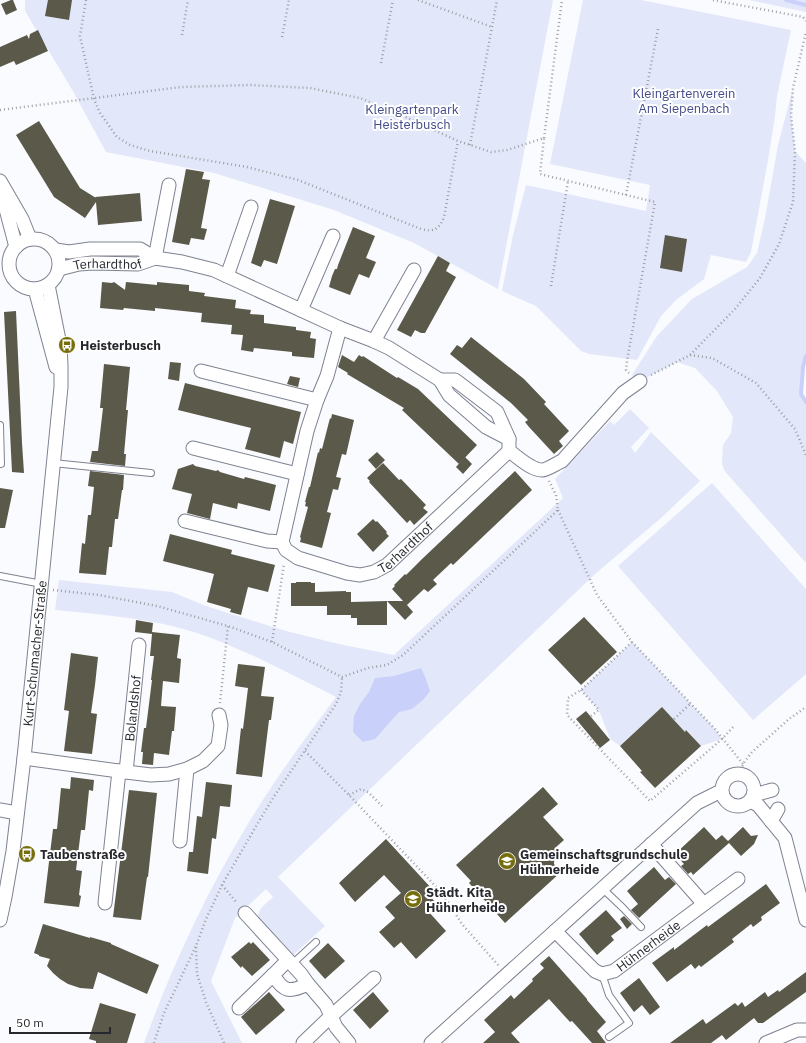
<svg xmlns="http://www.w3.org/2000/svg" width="806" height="1043" font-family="'IBM Plex Sans',sans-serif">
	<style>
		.green { fill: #e3e7fa }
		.water { fill: #c9d1fb }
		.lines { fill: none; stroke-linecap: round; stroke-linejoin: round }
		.stream { stroke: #c9d1fb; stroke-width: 4 }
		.building { fill: #5a594a }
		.lane-casing { stroke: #7e8291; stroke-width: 8 }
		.street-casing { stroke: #7e8291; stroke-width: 15 }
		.path { stroke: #9d9fa3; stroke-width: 2.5; stroke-dasharray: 1 3; stroke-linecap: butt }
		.lane { stroke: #fff; stroke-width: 6 }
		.street { stroke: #fff; stroke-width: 13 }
		.labels { text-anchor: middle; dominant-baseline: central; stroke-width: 4; stroke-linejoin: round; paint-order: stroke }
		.park-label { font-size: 13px; fill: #424a89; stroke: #fff }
		.street-label { font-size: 13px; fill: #26282e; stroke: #fff }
		.poi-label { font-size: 13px; font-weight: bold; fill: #26282e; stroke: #fff; text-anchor: start }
	</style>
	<rect width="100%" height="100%" fill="#fafbfe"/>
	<g class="green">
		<path d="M25 0H553L498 289 414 243 334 210 214 173 106 152 74 93 25 11Z"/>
		<path d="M583 0H641L791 30 777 96 775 116 768 160 751 252 746 262 711 255 704 279 676 300 661 316 637 360 589 354 581 351 536 306 502 291 513 235 526 185 646 211 650 185 550 164Z"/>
		<path d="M749 0H806V12Z"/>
		<path d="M793 88 791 116 795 151 806 163V356L803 367 802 394 806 403V563L729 476 724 470 722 463 723 445 731 433 733 417 717 391 695 368 677 362 640 381 632 375 657 336 692 299 747 267 757 253 765 218 778 145Z"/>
		<path d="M630 409 649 428 631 447 635 453 651 432 700 481 661 518 594 575 278 877 325 926 291 957 258 918C257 909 268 902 273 897L266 889 235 918 211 981 242 1043H144C171 969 204 897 245 829 272 783 304 740 336 697 309 683 281 669 254 656 235 648 216 639 197 633 151 618 103 615 55 610L59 580 172 592 206 606 286 631 339 644 394 655 563 498 555 479 610 421 614 425Z"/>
		<path d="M712 483 806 589V674L753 720 618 566Z"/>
		<path d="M632 642 715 729 722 739 701 746 687 730 685 732 662 707 620 746 610 739 599 710 581 690Z"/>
	</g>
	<path class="water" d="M421 668 426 679 430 691 424 699 412 709 399 712 375 739 363 742 353 732 354 716 360 704 369 692 375 678 394 676Z"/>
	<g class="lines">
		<g class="stream">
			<path d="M786 0 806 5"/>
			<path d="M806 356 803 367 801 394 806 402"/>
		</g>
	</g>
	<g class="building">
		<path d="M11 0H13L17 10 6 15 1 4Z"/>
		<path d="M48 0H72L69 20 45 16Z"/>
		<path d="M38 30 48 51 16 65 14 61 0 67V47L27 35 29 39 30 34Z"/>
		<path d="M39 121 80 188 96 198 95 197 140 193 142 221 98 225 96 202 85 218 54 197 16 135Z"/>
		<path d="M186 169 204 172 202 179 210 180 201 228 207 229 204 240 191 238 189 245 172 242Z"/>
		<path d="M270 199 295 206 277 264 264 260 261 267 251 263Z"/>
		<path d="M353 227 375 236 366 258 376 262 369 278 359 274 350 295 329 287 332 276 335 269H337L338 265Z"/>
		<path d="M665 235 687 239 682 272 660 268Z"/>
		<path d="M438 256 450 263 446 271 456 277 425 333H421L415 330 411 337 397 330Z"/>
		<path d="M102 282 112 283 114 282 125 290 126 282 157 285V282L189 285V291L205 293 204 296 236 300 235 308 251 310 250 314 264 315V323L296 327V330L311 332 310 338 316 339 314 358 292 356V352L254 348 253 352 241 350 243 335 231 334 232 325 201 322 202 313 155 308V311L124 308 123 310 100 308Z"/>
		<path d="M16 311 22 443 24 473 12 472 4 312Z"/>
		<path d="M471 337 524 379 546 402 544 404 569 431 559 441 563 446 554 454 529 427 525 422 528 420 511 403 450 354 457 345 462 348Z"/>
		<path d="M342 355 354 362 359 355 362 357 363 356 397 378 398 377 418 389 477 445 459 464 402 410 404 408 347 374 348 373 338 367Z"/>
		<path d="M170 362 181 363 179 381 168 379Z"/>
		<path d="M104 364 130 367 126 410H128L124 454H126L125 466 90 462 92 451H98L103 408H100Z"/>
		<path d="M290 376 300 378 298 387 287 384Z"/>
		<path d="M185 383 301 412 293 444 284 441 280 458 245 449 251 428 178 410Z"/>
		<path d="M332 414 354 420 346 455 342 454 336 477 341 478 338 490 333 489 327 512 331 513 322 548 300 542 301 538 300 537 308 507 305 506 306 502H305L309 487H310L318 452 319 453 320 448 322 449 330 418 331 419Z"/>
		<path d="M377 452 385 460 376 469 368 460Z"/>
		<path d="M465 457 472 464 463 474 456 467Z"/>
		<path d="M383 463 399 480 401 479 426 505 423 508 428 512 414 525 410 520 407 523 369 482 370 481 367 478Z"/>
		<path d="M193 464 195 466 216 471 218 470 220 472 244 479 245 477 276 485 270 511 238 503 237 509 213 503 210 519 187 513 192 494 172 489 178 469Z"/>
		<path d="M90 471 124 475 123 490H122L118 519H115L112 547H109L106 575 79 573 82 543 85 544 88 515H91L94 487 88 486Z"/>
		<path d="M515 471 532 490 453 565 451 563 433 580 437 584 428 592 424 589 407 605 413 612 405 620 387 601H403L392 589 395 586 394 585 405 574 406 575 421 560Z"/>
		<path d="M0 488 13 490 5 528H0Z"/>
		<path d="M373 519 376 522 377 521 387 532 386 533 389 536 373 552 357 534Z"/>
		<path d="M170 534 232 550 231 554 275 565 268 592 248 587 241 615 230 612 231 609 207 602 214 574 163 561Z"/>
		<path d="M296 582H311V583H315V592L346 591V592H351V602L387 601V625H357V618H351V615H327V606H291V583H296Z"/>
		<path d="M584 617 617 652 581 685 548 650Z"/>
		<path d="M136 620 153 623 152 632 180 635 177 658 181 659 179 683 163 681 161 706 176 707 174 731H172L169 755 154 753 153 765 142 764 143 752H141L144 728H146L152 680H151L154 656H150L152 634 135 632Z"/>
		<path d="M71 653 98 657 95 685 91 713 97 714 92 754 64 751 69 711 64 710Z"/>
		<path d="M238 664 265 667 261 696 274 697 271 720H269L262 777 236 774 241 728 243 729 248 688 235 686Z"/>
		<path d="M662 707 685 732 686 730 701 746 655 788 640 772 642 771 620 746Z"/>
		<path d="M586 711 610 740 600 748 576 719Z"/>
		<path d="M71 777 94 780 93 791 89 790 85 830H81L76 870 82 871 79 895 81 896 79 907 44 903 53 829H57L61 788 70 789Z"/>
		<path d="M206 782 232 785 230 807 220 806 216 839 212 838 208 874 187 871 189 852H193L197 816 202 817Z"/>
		<path d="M543 787 558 804 543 817 564 840 555 848 554 864 561 872 505 923 469 883 471 881 456 865Z"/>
		<path d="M129 790 157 793 148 877H147L141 920 113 917Z"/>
		<path d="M704 827 716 840 722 835 728 841 743 827 751 836 758 835 754 844 741 856 729 843 693 875 691 872 688 874 681 866 684 864 675 854Z"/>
		<path d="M386 839 433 890 428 894 436 903 428 911 446 931 416 959 401 942 394 948 379 932 395 918 385 907 401 893 384 875 355 902 339 883Z"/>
		<path d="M654 867 665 880 669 877 676 884 639 918 631 910 638 904 627 891Z"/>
		<path d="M766 884 780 903 761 917 762 920 753 927 751 924 732 939 734 942 701 967 699 965 695 969 691 964 667 982 652 963 674 947V950L707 925 708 927Z"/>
		<path d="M606 910 622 928 611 936 614 940 597 955 579 934Z"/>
		<path d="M624 916 632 924 627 929 620 919Z"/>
		<path d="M43 924 90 938V937L111 943V944L159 965 147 994 98 972 93 989 80 988 68 984 60 979 53 973 47 966 50 959 39 956V955L34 953Z"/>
		<path d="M249 942 251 944 253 942 270 960 252 976 242 966 241 968 231 957Z"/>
		<path d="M328 943 345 961 325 979 309 961Z"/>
		<path d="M549 956 587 999V1000L606 1022 597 1031 606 1043H592L572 1021 570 1022 549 999 511 1033 520 1043H483L495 1032 484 1020 511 995 514 999 533 981 532 979 544 968 540 964Z"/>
		<path d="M806 972V992L763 1023H758L754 1018 726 1040 722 1035 711 1043H670L703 1019 706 1024 735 1003 738 1006 742 1002 745 1007 765 992 768 997 778 990 779 992Z"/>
		<path d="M639 978 660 1007 650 1015 642 1005 634 1012 620 993Z"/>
		<path d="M269 992 285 1010 256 1035 241 1017Z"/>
		<path d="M373 992 389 1011 370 1029 353 1010Z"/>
		<path d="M100 1003 136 1014 127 1043H96V1041L89 1039Z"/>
	</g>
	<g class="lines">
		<g class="lane-casing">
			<g id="lane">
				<path d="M0 425 1 464"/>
				<path d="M53 463 151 473"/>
				<path d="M0 576 42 584"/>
				<path d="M602 888 623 908 641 927"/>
				<path d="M292 964 316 942"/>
				<path d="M602 974 609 995 629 1023 609 1037"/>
			</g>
		</g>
		<g class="street-casing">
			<g id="street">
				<path d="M0 181 22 219 30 239"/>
				<path d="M2 194 16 247"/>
				<circle cx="34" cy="264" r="25"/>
				<path d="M56 250 69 252 90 249H140L155 258 182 262 214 270 340 328 374 341 389 348 440 380 449 395 486 427 509 439V451C518 457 531 470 542 470 547 470 557 463 562 461L623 393 640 381"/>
				<path d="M155 258 169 185"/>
				<path id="s1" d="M59 269 79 264 93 263 138 264 155 258"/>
				<path d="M227 276 251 207"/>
				<path d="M35 289 56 367"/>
				<path d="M301 310 333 236"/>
				<path id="s2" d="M340 328 327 376 317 400 307 431 282 542 286 550 298 558 347 573 360 575 374 572 387 565 509 451"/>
				<path d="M374 341 414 270"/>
				<path d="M201 371 317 400"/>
				<path d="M440 380H455L497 412 509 439"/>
				<path d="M193 448 297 474"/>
				<path d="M185 521 267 541 282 542"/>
				<path d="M24 758 126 772 151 775 169 774 187 769 203 761 218 746 221 725 219 715"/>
				<path id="s3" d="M126 772 139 645"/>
				<circle cx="738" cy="790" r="16"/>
				<path d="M754 795 772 790"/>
				<path d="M750 801 758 805 785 838 806 920"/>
				<path d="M0 810 17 813"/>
				<path d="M771 821 778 809"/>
				<path d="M180 841 187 769"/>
				<path d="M105 903 119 771"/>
				<path d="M704 904 738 879"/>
				<path d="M245 913 301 974 308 984 326 1005 336 1027 349 1043"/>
				<path id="s4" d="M0 920 5 897 13 851 24 758 41 588 61 387V365L60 345 48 285"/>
				<path id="s5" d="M555 931 595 971 602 974 614 971 704 904 651 844"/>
				<path d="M288 960 273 975C284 992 289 993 308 984"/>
				<path d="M239 1008 273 975"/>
				<path d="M303 1043 330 1017 374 978"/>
				<path d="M431 1043 697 803 721 791"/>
				<path d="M766 1043 797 1030H806"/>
			</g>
		</g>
		<g class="path">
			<path d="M86 0 80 36 94 99 100 113 117 137 130 145 150 151 247 167 298 180 421 229C433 232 439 230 444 217L458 141"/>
			<path d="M418 0 492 27"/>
			<path d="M713 0 803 17 806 21"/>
			<path d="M182 35 188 0"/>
			<path d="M282 37 289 0"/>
			<path d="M381 63 393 0"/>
			<path d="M0 110 181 87 250 85 310 88 360 98 399 114 458 141 491 152 507 150 544 138 540 174 655 202 627 361 626 370 629 373"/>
			<path d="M544 138 562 0"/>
			<path d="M470 145 497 0"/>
			<path d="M626 195 658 29"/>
			<path d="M551 286 568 181"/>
			<path d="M690 355 712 358 756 383 795 429 806 455"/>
			<path d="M651 375 690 355 735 309 760 278 779 244 793 202 795 151 791 116 793 88 806 32"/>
			<path d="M558 510 597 595 632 642 715 729 743 764"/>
			<path d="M53 590 99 595 157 606 228 626 272 642 342 677 368 668 387 665 403 655 558 510 556 495 549 481"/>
			<path d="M272 642 284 564"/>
			<path d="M632 642 581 690 568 698 567 715 650 801 722 739 735 725"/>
			<path d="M581 690 599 710 591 716"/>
			<path d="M220 703 228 626"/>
			<path d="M674 719 690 704"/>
			<path d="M305 751 349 795 442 893 462 924 499 966"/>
			<path d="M741 774 743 764 752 752 789 719 806 707"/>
			<path d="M349 795 361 789 368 792 382 806"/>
			<path d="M222 885 237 903"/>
			<path d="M154 1043 164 1013 196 946"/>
			<path d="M224 1043 206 1002 197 974 196 946 206 919 222 885 255 828 273 798 336 704 341 692 342 677"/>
		</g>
		<use href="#lane" class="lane"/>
		<use href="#street" class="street"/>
	</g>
	<defs>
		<g id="bus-disc" transform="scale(0.9)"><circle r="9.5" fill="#766e0c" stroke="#fff"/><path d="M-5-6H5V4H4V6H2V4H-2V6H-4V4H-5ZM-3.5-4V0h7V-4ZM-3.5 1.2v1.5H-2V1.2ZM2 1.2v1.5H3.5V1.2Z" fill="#fff"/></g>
		<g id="school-disc" transform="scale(0.9)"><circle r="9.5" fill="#766e0c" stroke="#fff"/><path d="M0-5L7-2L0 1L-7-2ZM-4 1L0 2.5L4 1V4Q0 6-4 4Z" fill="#fff"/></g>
	</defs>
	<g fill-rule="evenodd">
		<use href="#bus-disc" x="67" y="345"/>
		<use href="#bus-disc" x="27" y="854"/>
		<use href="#school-disc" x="507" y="861"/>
		<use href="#school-disc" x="413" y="899"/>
	</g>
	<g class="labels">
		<g class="park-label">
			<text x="684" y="93">Kleingartenverein<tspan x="684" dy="15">Am Siepenbach</tspan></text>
			<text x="412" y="109">Kleingartenpark<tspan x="412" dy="15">Heisterbusch</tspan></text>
		</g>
		<g class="street-label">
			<text stroke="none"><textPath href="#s1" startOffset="49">Terhardthof</textPath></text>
			<text stroke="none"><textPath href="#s2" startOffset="364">Terhardthof</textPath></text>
			<text stroke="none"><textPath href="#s4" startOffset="269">Kurt-Schumacher-Straße</textPath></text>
			<text stroke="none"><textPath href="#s3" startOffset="64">Bolandshof</textPath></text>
			<text stroke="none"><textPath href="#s5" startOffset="119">Hühnerheide</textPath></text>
		</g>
		<g class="poi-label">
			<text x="80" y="345">Heisterbusch</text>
			<text x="40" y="854">Taubenstraße</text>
			<text x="520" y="854">Gemeinschaftsgrundschule<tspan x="520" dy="15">Hühnerheide</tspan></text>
			<text x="426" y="892">Städt. Kita<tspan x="426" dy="15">Hühnerheide</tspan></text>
		</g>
	</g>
	<path d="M10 1027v6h100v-6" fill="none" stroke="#26282e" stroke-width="2"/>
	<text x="16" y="1027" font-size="12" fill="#26282e" stroke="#ffffff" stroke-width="3" paint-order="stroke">50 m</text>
</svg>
